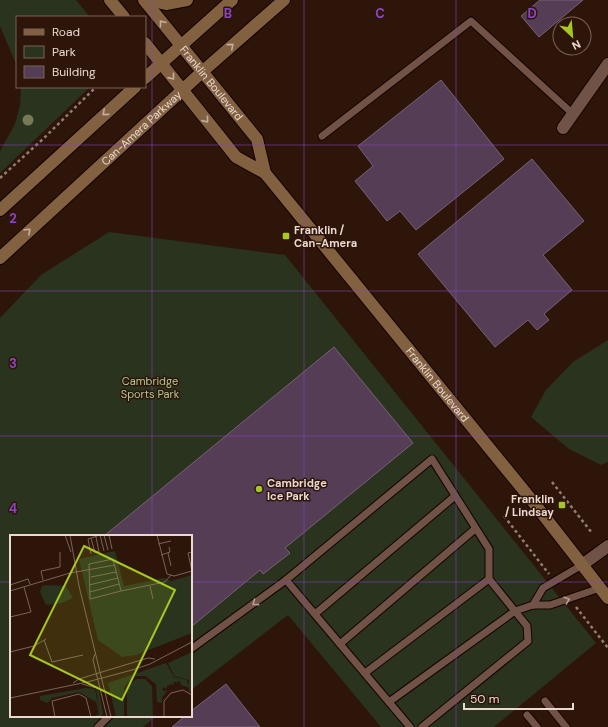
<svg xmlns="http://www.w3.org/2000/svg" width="608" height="727" font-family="'DM Sans',sans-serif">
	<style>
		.green { fill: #29331d }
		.building { fill: #553d56; stroke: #786178 }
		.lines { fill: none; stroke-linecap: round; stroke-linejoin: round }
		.lane-casing { stroke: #150200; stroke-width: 9 }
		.street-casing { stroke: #150200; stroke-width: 14 }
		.secondary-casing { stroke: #150200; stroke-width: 14 }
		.path { stroke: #937d74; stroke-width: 2.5; stroke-dasharray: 3 3; stroke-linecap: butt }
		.lane { stroke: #705246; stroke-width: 7 }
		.street { stroke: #705246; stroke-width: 12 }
		.secondary { stroke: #826141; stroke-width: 12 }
		.tree { fill: #757955 }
		.oneway { stroke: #c6ae9f }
		.oneway2 { stroke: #b49c92 }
		.grid { fill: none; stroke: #8c46c2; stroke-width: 1; stroke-opacity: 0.55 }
		.poi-dot { fill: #a6c820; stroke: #2e150a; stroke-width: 1.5 }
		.labels { text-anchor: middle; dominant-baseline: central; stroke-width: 3; stroke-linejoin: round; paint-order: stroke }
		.street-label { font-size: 11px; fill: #ebd8d1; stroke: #2e150a }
		.poi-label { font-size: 11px; font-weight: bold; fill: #ebd8d1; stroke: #2e150a; text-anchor: start }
		.park-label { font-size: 11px; fill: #afca92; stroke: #2e150a }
		.inset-road { fill: none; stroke: #7a635a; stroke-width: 1 }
		.view { fill: #a6c820; fill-opacity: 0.15; stroke: #a6c820; stroke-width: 2 }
		.inset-edge { fill: none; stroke: #ebd8d1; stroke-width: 2 }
		.grid-label { font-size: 13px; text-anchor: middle; font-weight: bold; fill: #8c46c2; stroke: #2e150a; stroke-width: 3; stroke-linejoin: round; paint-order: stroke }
	</style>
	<rect width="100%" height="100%" fill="#2e150a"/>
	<g class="green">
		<path d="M0 0H76L90 17H17V66L0 26Z"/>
		<path d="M21 87H90L0 173V151L15 124 20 105Z"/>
		<path d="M109 232 285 255 596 643 494 727H381L288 615 191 690V536H11V716H157L143 727H0V318L41 275Z"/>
		<path d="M608 340V462L601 465 569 449 531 417 546 390 573 362Z"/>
	</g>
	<g class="building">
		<path d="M540 0H583L539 37 521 16Z"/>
		<path d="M441 80 504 159 416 230 400 211 387 221 355 181 373 166 358 146Z"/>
		<path d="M532 159 584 221 543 255 572 290 544 314 549 320 537 330 528 320 495 347 418 254Z"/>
		<path d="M334 347 413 443 285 548 290 553 263 574 260 570 191 627V536H104Z"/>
		<path d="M226 684 260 727H172L185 716H191V711Z"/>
	</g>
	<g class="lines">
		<g class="lane-casing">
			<g id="lane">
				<path d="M322 136 471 21 573 114"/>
				<path d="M533 605 543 588 582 565"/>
				<path d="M315 614 455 496"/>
				<path d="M340 644 475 529"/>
				<path d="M191 649 286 580"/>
				<path d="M365 673 489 579"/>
				<path d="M545 701 566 727"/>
				<path d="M389 702 515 611 533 605H550L600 588"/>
				<path d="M527 715 537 727"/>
				<path d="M98 727 109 716"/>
				<path d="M410 727 286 580 432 459 489 549V579L527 626 528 641 422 727"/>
			</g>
		</g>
		<g class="street-casing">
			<g id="street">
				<path d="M563 128 608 64"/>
				<path d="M582 565 608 546"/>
			</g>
		</g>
		<g class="secondary-casing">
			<g id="secondary">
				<path d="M110 0 124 17"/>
				<path id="s1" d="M144 0 257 139 265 173"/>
				<path d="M148 0 166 4 187 0"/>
				<path id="s2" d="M145 43 236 157 265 173 530 498 608 598"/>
				<path d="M145 78 232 0"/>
				<path d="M0 210 135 87"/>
				<path id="s3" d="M0 258 202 72 284 0"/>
			</g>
		</g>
		<g class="path">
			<path d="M0 178 43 139 96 87"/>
			<path d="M552 482 592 533"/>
			<path d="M504 516 549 574"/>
			<path d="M576 607 608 648"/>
		</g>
		<use href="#lane" class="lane"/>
		<use href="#street" class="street"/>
		<use href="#secondary" class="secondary"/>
	</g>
	<circle class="tree" cx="28" cy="120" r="5.5"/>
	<defs><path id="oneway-chevron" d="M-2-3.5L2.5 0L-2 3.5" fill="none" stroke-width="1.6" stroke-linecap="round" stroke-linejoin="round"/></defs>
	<g class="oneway">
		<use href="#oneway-chevron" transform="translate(162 23) rotate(-128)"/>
		<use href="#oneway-chevron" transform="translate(231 46) rotate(-41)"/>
		<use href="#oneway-chevron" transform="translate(172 77) rotate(51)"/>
		<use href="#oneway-chevron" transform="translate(105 113) rotate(139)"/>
		<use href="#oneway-chevron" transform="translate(206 120) rotate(51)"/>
		<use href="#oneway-chevron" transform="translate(28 231) rotate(-43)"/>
	</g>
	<g class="oneway2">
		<use href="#oneway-chevron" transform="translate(567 600) rotate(-19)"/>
		<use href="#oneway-chevron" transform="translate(255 603) rotate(144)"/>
	</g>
	<path class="grid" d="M152 0V536M304 0V727M456 0V727M0 145H608M0 291H608M0 436H608M0 582H11M191 582H608M152 716V727"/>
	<g class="poi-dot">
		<rect x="282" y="232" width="8" height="8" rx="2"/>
		<circle cx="259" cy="489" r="4"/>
		<rect x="558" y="501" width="8" height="8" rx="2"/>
	</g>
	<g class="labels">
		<g class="street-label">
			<text stroke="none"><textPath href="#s1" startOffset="107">Franklin Boulevard</textPath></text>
			<text stroke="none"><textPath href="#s3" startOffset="192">Can-Amera Parkway</textPath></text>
			<text stroke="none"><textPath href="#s2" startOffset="452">Franklin Boulevard</textPath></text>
		</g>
		<g class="poi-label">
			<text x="294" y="230">Franklin /<tspan x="294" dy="13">Can-Amera</tspan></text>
			<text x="267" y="483">Cambridge<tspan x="267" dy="13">Ice Park</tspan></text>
			<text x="554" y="499" text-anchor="end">Franklin<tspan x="554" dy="13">/ Lindsay</tspan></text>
		</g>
		<g class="park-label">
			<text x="150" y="381">Cambridge<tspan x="150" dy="13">Sports Park</tspan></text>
		</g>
	</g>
	<g transform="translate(10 535)">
		<rect width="182" height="182" fill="#2e150a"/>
		<path d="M105 16 114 51 154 43 161 46 182 40V98L126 120 112 122 88 105 69 24ZM36 50 56 51 63 63 52 68 36 70 30 57 32 51ZM182 117V158L179 156V145L164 141 158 128ZM156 128 164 142 177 145 180 153 171 150 170 146 167 147V149L166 147H163L164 150 159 149 160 152 158 150 156 154 154 152 152 154 154 156 158 155 152 162V168L147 167 146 149 135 141H124L114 152V182H106L98 148ZM126 144H135L142 151 143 182H117V153ZM76 153 85 154 90 180 86 154 89 156 93 179 91 182 85 181 89 179 86 167 69 157 42 163 37 168 30 165V161Z" fill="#29331d"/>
		<path class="inset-road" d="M55 0 61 17M60 0 69 51 101 182M90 0 94 16M94 0 98 15M99 0 102 14M147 0 157 39 164 41 182 36M86 2 89 17M81 3 85 18M148 9 161 6M182 17 178 18 182 36M158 18 161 31M81 19 78 4 90 0M151 20 160 17 159 12M103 24 111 56 80 64 79 29ZM81 42 106 37M33 45 31 36 50 32V17M0 50 18 44 20 49M79 50 108 43M140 51 143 64M0 56 60 38 105 30M111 56 155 47 161 40M80 57 109 49M0 82 21 77 14 52M34 105 42 127 73 120M0 117 24 111 36 104M85 119 83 125 97 182M63 148 69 144 138 123 145 124M72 149 90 154M0 163 77 147 122 135 140 129 182 107M45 182 42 166 69 159 76 163 81 182M154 182V166L161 158 173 155 182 160"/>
		<path class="view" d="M74 11 165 55 112 165 20 120Z"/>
		<rect width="182" height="182" class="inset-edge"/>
	</g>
	<g class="grid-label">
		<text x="228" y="18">B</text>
		<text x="380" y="18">C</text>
		<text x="532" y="18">D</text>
		<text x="13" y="223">2</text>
		<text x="13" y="368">3</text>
		<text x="13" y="513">4</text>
	</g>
	<rect x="16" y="16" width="130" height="72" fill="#2e150a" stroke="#7a635a"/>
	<rect x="24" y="29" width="20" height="6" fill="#826141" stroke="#7a635a"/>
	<text x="52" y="36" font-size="12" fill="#ebd8d1">Road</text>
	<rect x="24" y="46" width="20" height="12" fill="#29331d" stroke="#7a635a"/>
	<text x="52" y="56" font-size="12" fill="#ebd8d1">Park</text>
	<rect x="24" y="66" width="20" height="12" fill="#553d56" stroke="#7a635a"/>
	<text x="52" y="76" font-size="12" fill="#ebd8d1">Building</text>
	<g transform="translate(572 36) rotate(154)"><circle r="19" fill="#2e150a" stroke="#7a635a"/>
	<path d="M0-3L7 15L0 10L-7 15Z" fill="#a6c820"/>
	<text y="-6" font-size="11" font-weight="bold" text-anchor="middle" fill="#ebd8d1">N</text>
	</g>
	<path d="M464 703v6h109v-6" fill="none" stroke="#ebd8d1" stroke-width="2"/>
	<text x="470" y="703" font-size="12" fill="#ebd8d1" stroke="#2e150a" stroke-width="3" paint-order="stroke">50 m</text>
</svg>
